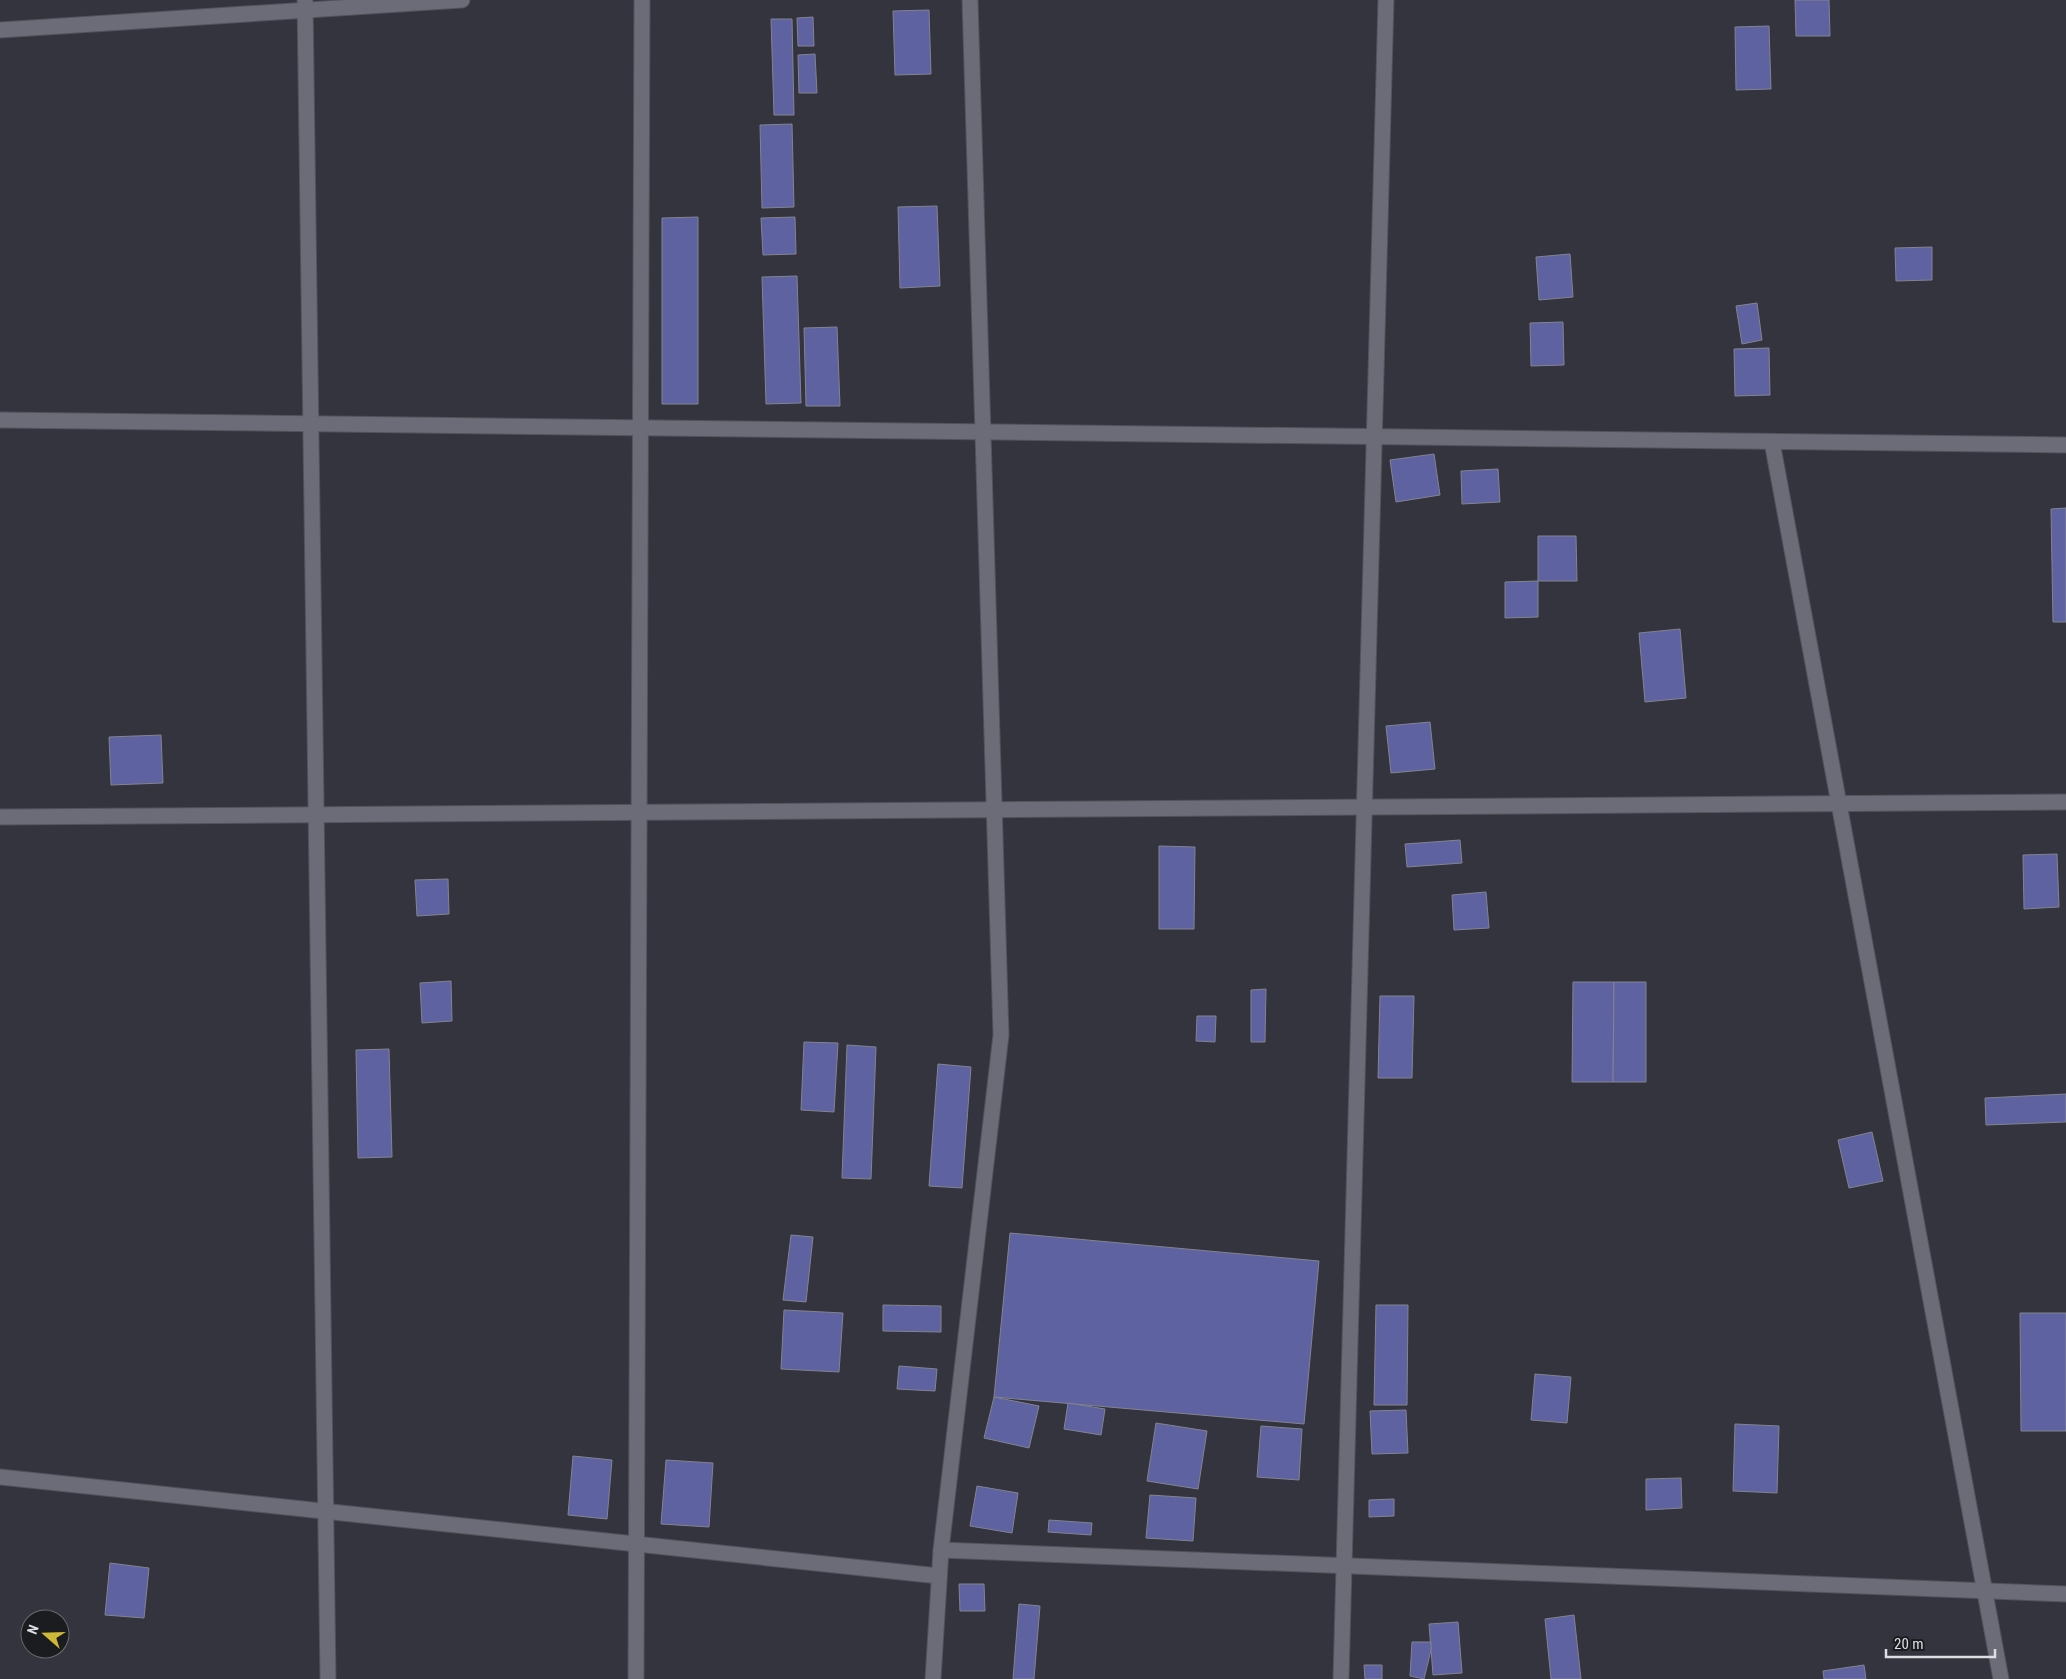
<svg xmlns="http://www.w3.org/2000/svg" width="2066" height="1679" font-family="'Roboto Condensed',sans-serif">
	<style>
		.building { fill: #5e62a1; stroke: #83848f }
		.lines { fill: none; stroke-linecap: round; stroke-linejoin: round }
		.street-casing { stroke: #51525a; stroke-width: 17 }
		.street { stroke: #6b6c77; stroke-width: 15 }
	</style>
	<rect width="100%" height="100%" fill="#33343d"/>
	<g class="building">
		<path d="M1795 0H1829L1830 36H1796Z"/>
		<path d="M929 10 931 74 895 75 893 11Z"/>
		<path d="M813 17 814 46H798L797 18Z"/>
		<path d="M771 19H792L794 115H774Z"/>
		<path d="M1769 26 1771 89 1736 90 1735 27Z"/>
		<path d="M815 54 817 93H799L798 55Z"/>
		<path d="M792 124 794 207 762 208 760 125Z"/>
		<path d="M937 206 940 286 900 288 898 207Z"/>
		<path d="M698 217V404H662V218Z"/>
		<path d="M795 217 796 254 763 255 761 218Z"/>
		<path d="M1932 247V280L1896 281 1895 248Z"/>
		<path d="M1570 254 1573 297 1539 300 1536 257Z"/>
		<path d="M797 276 801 403 766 404 762 277Z"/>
		<path d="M1757 303 1762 340 1742 344 1736 306Z"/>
		<path d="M1563 322 1564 365 1531 366 1530 323Z"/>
		<path d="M837 327 840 406H806L804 328Z"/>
		<path d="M1769 348 1770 395 1735 396 1734 349Z"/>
		<path d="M1434 454 1440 495 1396 502 1390 460Z"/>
		<path d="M1498 469 1500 502 1462 504 1461 471Z"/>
		<path d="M2066 508V622H2053L2051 509Z"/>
		<path d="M1538 536H1576L1577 581H1538Z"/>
		<path d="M1538 581V617L1505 618V582Z"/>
		<path d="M1680 629 1686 698 1645 702 1639 633Z"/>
		<path d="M1430 722 1435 769 1391 773 1386 726Z"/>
		<path d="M161 735 163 783 111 785 109 737Z"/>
		<path d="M1460 840 1462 863 1407 867 1405 844Z"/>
		<path d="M1159 846 1195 847 1194 929H1159Z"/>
		<path d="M2057 854 2059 907 2024 909 2023 855Z"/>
		<path d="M448 879 449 914 417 916 415 880Z"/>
		<path d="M1486 892 1489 928 1454 930 1452 895Z"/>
		<path d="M451 981 452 1021 422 1023 420 983Z"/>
		<path d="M1573 982H1614L1613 1082H1572Z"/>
		<path d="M1614 982H1646V1082H1613Z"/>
		<path d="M1266 989 1265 1042H1251V990Z"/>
		<path d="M1380 996H1414L1412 1078H1378Z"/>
		<path d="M1197 1016H1216L1215 1042 1196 1041Z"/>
		<path d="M804 1042 838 1043 834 1112 801 1110Z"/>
		<path d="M847 1045 876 1047 871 1179 842 1178Z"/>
		<path d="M389 1049 392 1157 358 1158 356 1050Z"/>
		<path d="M938 1064 971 1067 962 1188 929 1186Z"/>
		<path d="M2066 1094V1122L1986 1125 1985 1098Z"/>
		<path d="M1872 1132 1883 1181 1849 1188 1838 1140Z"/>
		<path d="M1010 1233 1319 1261 1304 1424 994 1397Z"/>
		<path d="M791 1235 813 1237 806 1302 783 1300Z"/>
		<path d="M883 1305 941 1306V1332L883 1331Z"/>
		<path d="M1376 1305H1408L1407 1405H1374Z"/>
		<path d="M784 1310 843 1313 839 1372 781 1369Z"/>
		<path d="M2020 1313H2066V1431H2021Z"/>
		<path d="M899 1366 937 1369 935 1391 897 1389Z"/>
		<path d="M1535 1374 1571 1377 1567 1423 1531 1420Z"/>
		<path d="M994 1397 1039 1406 1029 1448 984 1438Z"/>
		<path d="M1068 1403 1105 1409 1101 1435 1064 1429Z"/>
		<path d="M1406 1410 1408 1453 1372 1454 1370 1411Z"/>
		<path d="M1156 1423 1207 1431 1198 1489 1147 1481Z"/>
		<path d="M1735 1424 1779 1426 1777 1493 1733 1491Z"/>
		<path d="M1261 1426 1302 1429 1299 1480 1257 1477Z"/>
		<path d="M573 1456 612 1460 607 1519 568 1515Z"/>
		<path d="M666 1460 713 1463 709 1527 661 1524Z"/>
		<path d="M1681 1478 1682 1508 1646 1510V1479Z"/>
		<path d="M977 1486 1018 1493 1012 1533 970 1526Z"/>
		<path d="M1150 1495 1196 1498 1193 1541 1146 1538Z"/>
		<path d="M1394 1499V1516L1369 1517V1500Z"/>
		<path d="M1049 1520 1092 1523 1091 1535 1048 1532Z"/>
		<path d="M110 1563 149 1568 144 1618 105 1615Z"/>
		<path d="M959 1584H984L985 1611H960Z"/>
		<path d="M1019 1604 1040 1606 1034 1679H1013Z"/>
		<path d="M1574 1615 1581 1679H1551L1545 1619Z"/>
		<path d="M1458 1622 1462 1673 1433 1675 1429 1624Z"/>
		<path d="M1412 1642H1431V1650L1424 1679 1410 1676Z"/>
		<path d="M1364 1665H1382V1679H1365Z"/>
		<path d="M1864 1665 1866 1679H1824L1823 1671Z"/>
	</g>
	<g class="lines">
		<g class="street-casing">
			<g id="street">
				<path d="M305 0 328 1679"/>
				<path d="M0 30 462 0"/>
				<path d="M0 420 2066 445"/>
				<path d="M1772 442 2001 1679"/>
				<path d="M0 817 2066 802"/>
				<path d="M0 1477 939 1576"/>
				<path d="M941 1550 2066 1594"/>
				<path d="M636 1679 642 0"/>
				<path d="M933 1679 941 1550 1001 1035 970 0"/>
				<path d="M1341 1679 1386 0"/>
			</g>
		</g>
		<use href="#street" class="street"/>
	</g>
	<g transform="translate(45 1634) rotate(290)"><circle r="24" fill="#1b1c20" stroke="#696a6e"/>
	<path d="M0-4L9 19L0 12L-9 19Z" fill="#ceb837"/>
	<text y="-8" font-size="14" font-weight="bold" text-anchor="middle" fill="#dddee4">N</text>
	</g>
	<path d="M1886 1649v8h109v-8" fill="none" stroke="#dddee4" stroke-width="2.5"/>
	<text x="1894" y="1649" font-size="15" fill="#dddee4" stroke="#1b1c20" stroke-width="4" paint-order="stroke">20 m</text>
</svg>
